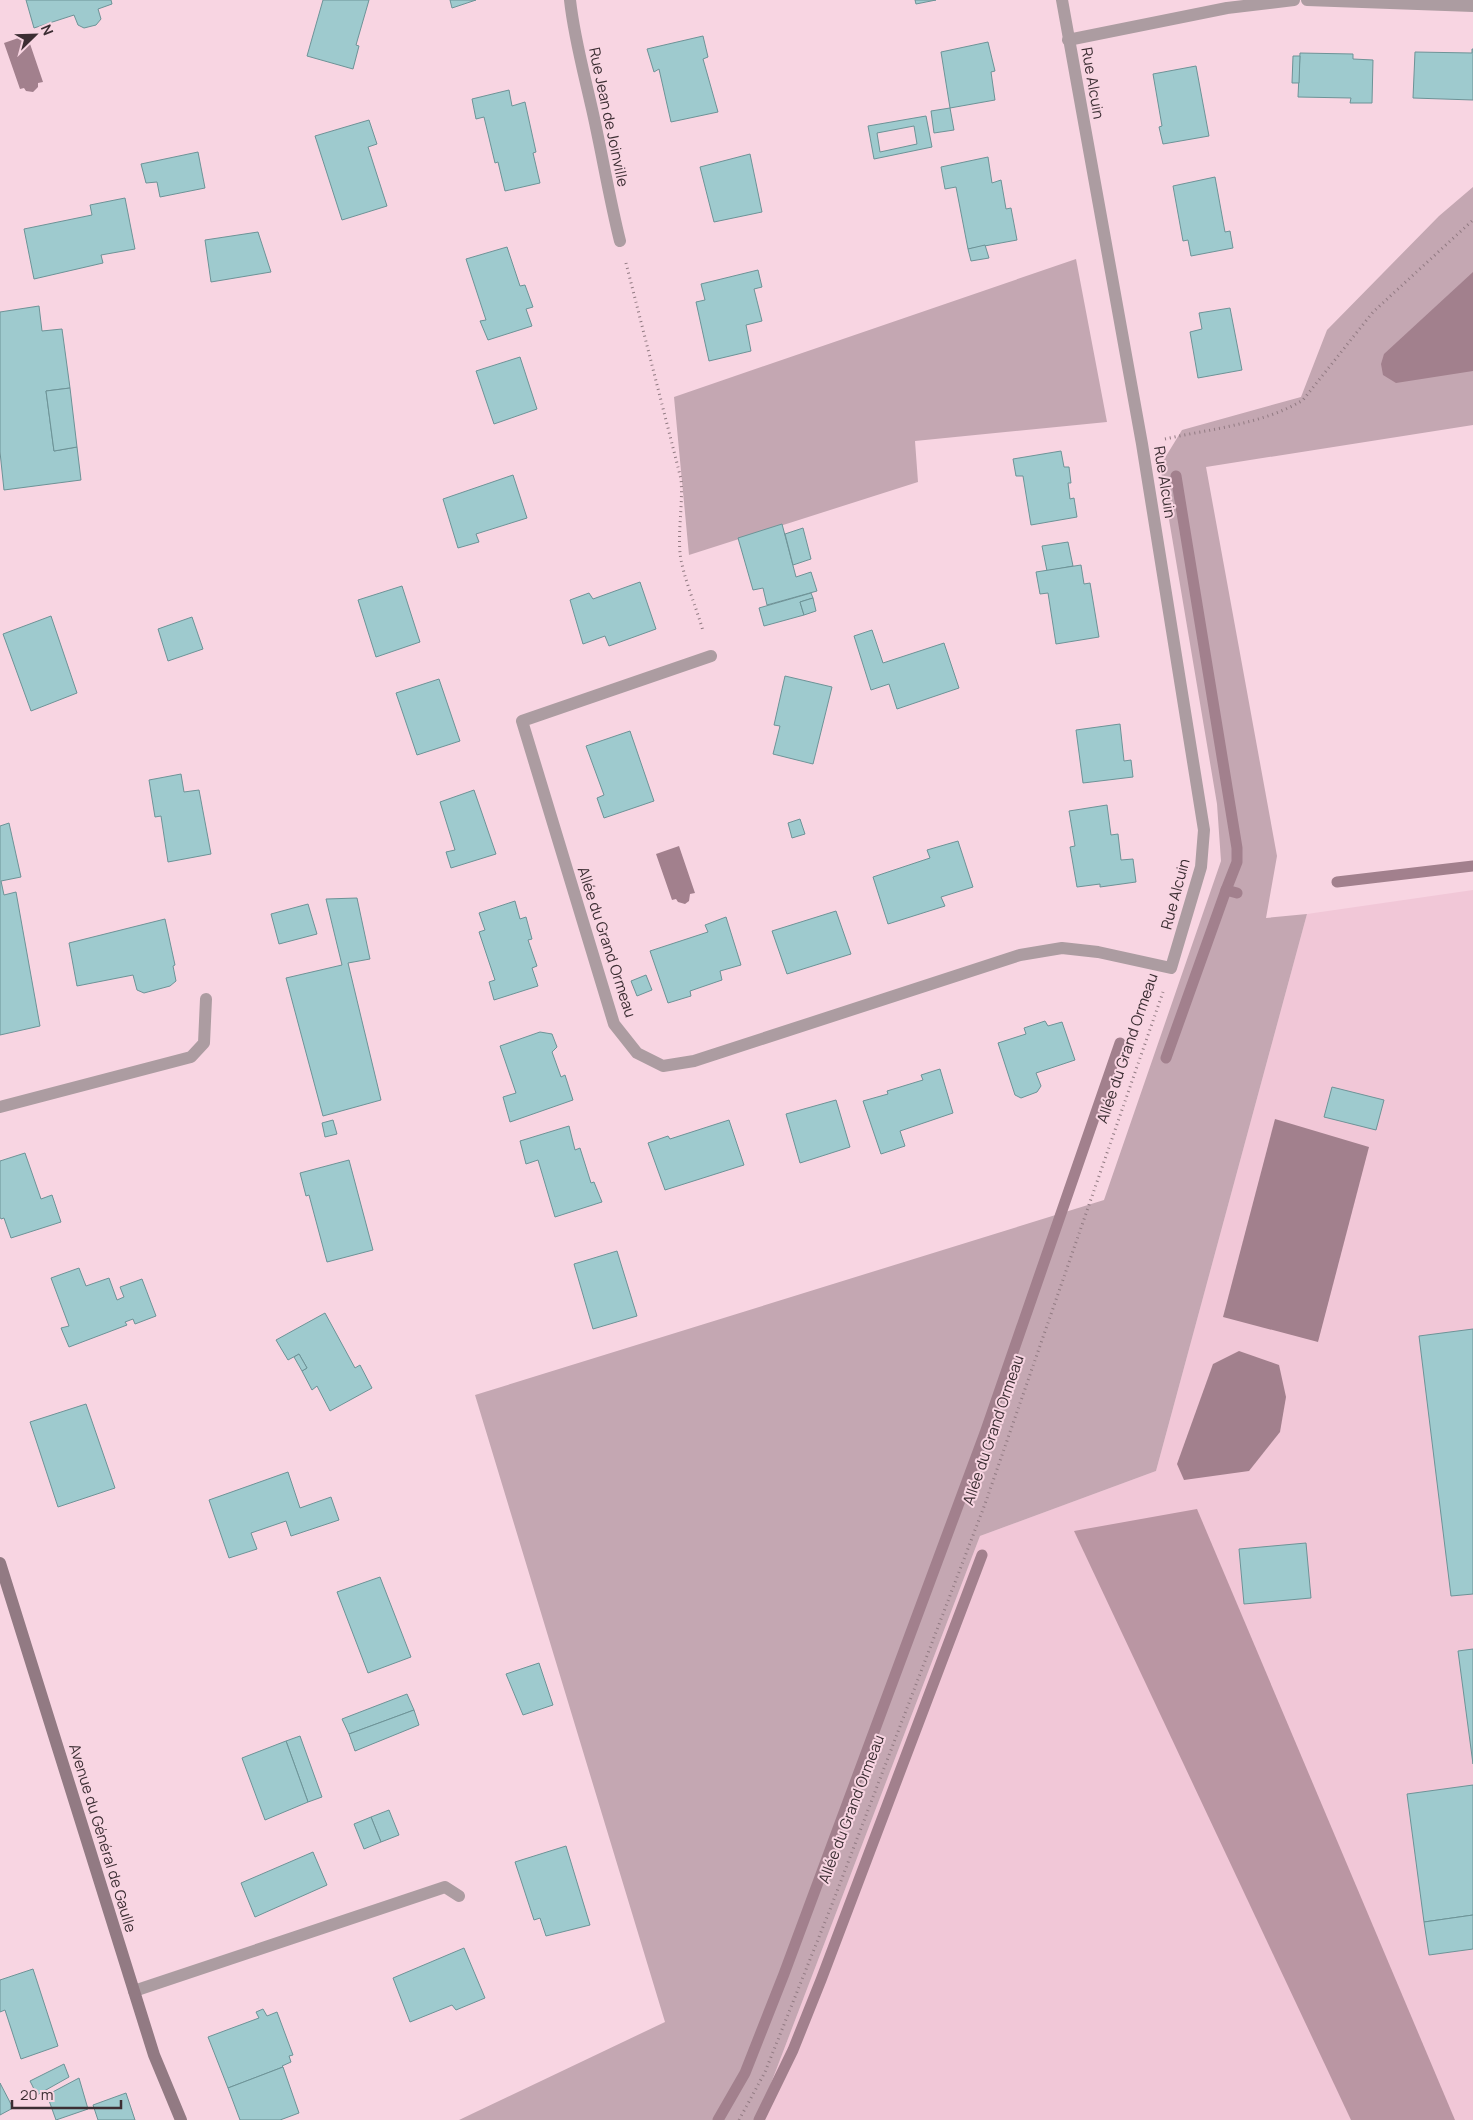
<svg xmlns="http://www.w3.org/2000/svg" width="1473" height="2120" font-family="Manrope,sans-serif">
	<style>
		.built { fill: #f1c7d7 }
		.green { fill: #c4a7b2 }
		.forest { fill: #ba96a3 }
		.water { fill: #a2808d }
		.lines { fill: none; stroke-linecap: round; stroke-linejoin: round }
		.stream { stroke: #a2808d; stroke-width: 11 }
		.building { fill: #9ecace; stroke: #6d9397; fill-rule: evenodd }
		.path { stroke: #917a82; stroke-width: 3; stroke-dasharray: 1 4; stroke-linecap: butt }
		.lane { stroke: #ac9ca1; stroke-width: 12 }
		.street { stroke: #ac9ca1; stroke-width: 12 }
		.secondary { stroke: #927a83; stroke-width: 12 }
		.labels { text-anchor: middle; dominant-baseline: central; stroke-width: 4; stroke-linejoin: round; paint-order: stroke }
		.street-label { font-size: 15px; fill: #3c2e33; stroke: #f8d5e2 }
	</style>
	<rect width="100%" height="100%" fill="#f8d5e2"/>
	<path class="built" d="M1473 890V2120H757L980 1536 1156 1471 1307 914Z"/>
	<g class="green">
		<path d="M1473 187V425L1206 467 1277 856 1266 918 1307 914 1156 1471 980 1536 757 2120H459L665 2022 475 1395 1104 1200 1221 861 1217 804 1160 466 1182 430 1301 397 1327 330 1439 216Z"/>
		<path d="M1076 259 1107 422 915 441 918 482 689 555 674 397Z"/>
	</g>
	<path class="forest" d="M1197 1509 1455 2120H1351L1074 1531Z"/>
	<g class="water">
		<path d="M27 35 43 82 38 83V87L33 92 26 91 24 88 20 89 4 43Z"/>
		<path d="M1473 272V371L1396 383 1383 375 1381 364 1384 354Z"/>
		<path d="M679 846 695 893 690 894 689 901 685 904 678 902 676 899 672 900 656 854Z"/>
		<path d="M1275 1119 1369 1147 1318 1342 1223 1317Z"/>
		<path d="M1239 1351 1279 1365 1286 1397 1280 1432 1249 1471 1184 1480 1177 1464 1213 1364Z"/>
	</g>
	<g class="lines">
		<g class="stream">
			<path d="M1176 476 1237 848V862L1226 890"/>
			<path d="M1337 882 1473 866"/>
			<path d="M1166 1058 1226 890 1237 893"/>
			<path d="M718 2120 745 2073 784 1974 985 1433 1120 1043"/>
			<path d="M759 2120 793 2050 821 1980 982 1555"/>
		</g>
	</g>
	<g class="building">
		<path d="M26 0H111L112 4 98 9 101 19 96 25 84 28 78 25 74 15 34 28Z"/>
		<path d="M323 0H369L356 45 359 46 353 69 307 56Z"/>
		<path d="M450 0H476L452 8Z"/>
		<path d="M915 0H936L916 4Z"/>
		<path d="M703 36 708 57 703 59 718 112 671 122 659 69 654 72 647 49Z"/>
		<path d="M988 42 995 71 991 72 995 100 950 108 941 52Z"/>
		<path d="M1472 49H1473V100L1413 98 1415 52 1472 53Z"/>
		<path d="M1300 53 1353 54V59L1373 60 1372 103H1350L1351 98 1298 97Z"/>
		<path d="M1293 56H1300L1299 83H1292Z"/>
		<path d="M1196 66 1209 136 1163 144 1159 127 1162 126 1153 74Z"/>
		<path d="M509 90 512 106 525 102 536 152 533 153 540 183 505 191 498 162 495 163 484 117 476 119 472 99Z"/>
		<path d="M950 108 954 130 934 133 931 111Z"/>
		<path d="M926 116 932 147 874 159 868 126ZM914 126 917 144 880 152 877 133Z"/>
		<path d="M369 120 377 144 368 147 387 206 342 220 315 136Z"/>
		<path d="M198 152 205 188 160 197 157 182 146 183 141 164Z"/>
		<path d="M750 154 762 212 714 222 700 167Z"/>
		<path d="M988 157 992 183 1001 180 1006 209 1011 208 1017 240 968 249 956 187 945 189 941 167Z"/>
		<path d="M1215 177 1225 232 1230 231 1233 248 1191 256 1188 240 1183 241 1173 186Z"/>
		<path d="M125 198 135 249 101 255 103 263 34 279 24 229 92 215 90 205Z"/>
		<path d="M258 232 271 272 211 282 205 240Z"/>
		<path d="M985 245 989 258 971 261 968 249Z"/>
		<path d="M507 247 520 286 525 285 533 307 526 309 532 326 488 340 480 321 486 320 466 259Z"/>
		<path d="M758 270 762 287 754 289 762 321 746 325 751 351 709 361 696 302 705 300 701 284Z"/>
		<path d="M39 306 42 331 62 329 70 388 46 391 54 451 77 447 81 480 4 490 0 452V312Z"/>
		<path d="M1230 308 1242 370 1198 378 1190 332 1202 329 1199 313Z"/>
		<path d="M520 357 537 409 494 424 476 371Z"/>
		<path d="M70 388 77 447 54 451 46 391Z"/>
		<path d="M1061 451 1064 467H1069L1071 483H1068L1070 499 1074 498 1077 517 1031 525 1023 476H1016L1013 459Z"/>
		<path d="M513 475 527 518 476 534 479 542 458 548 443 499Z"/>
		<path d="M782 524 796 577 811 572 817 591 767 605 763 588 753 590 738 538Z"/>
		<path d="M803 528 811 559 793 565 785 534Z"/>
		<path d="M1068 542 1073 566 1047 571 1042 546Z"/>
		<path d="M1081 565 1084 584 1090 583 1099 637 1056 644 1048 593 1040 594 1036 572Z"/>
		<path d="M640 582 656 629 609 646 605 636 583 644 570 600 589 593 593 599Z"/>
		<path d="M402 586 420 642 376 657 358 600Z"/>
		<path d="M811 593 813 598 800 602 804 615 764 626 759 608Z"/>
		<path d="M813 598 816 611 804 615 800 602Z"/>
		<path d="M51 616 77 693 31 711 3 634Z"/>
		<path d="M192 617 203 649 168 661 158 629Z"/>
		<path d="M872 630 883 663 944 643 959 688 897 709 889 684 871 690 854 636Z"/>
		<path d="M785 676 832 687 813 764 773 754 780 726 774 725Z"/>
		<path d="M439 679 460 741 417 755 396 693Z"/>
		<path d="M1120 724 1124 761 1131 760 1133 777 1083 783 1076 730Z"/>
		<path d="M630 731 654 801 604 818 597 798 604 795 586 746Z"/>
		<path d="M181 774 184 792 199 790 211 854 168 862 161 816 155 817 149 780Z"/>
		<path d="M474 790 496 854 451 868 446 852 455 850 440 802Z"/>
		<path d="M1107 805 1111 835 1118 834 1121 860 1133 859 1136 882 1100 887V884L1077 887 1070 847 1075 846 1069 811Z"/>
		<path d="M800 819 805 834 792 838 788 823Z"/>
		<path d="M9 823 21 877 1 881 4 895 16 892 40 1026 0 1035V826Z"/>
		<path d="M958 841 973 887 941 897 945 906 888 924 873 877 930 858 927 850Z"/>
		<path d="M357 898 370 959 348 963 381 1100 323 1116 286 978 342 965 326 899Z"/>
		<path d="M515 901 520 919 526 917 532 939 528 940 537 966 532 968 538 986 494 1000 489 982 495 980 479 932 485 930 479 913Z"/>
		<path d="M308 904 317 934 279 944 271 914Z"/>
		<path d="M836 911 851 954 787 974 772 931Z"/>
		<path d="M726 917 741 965 720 971 722 980 690 991 691 996 668 1003 650 951 708 932 705 925Z"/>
		<path d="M165 919 175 965 173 966 176 981 170 986 144 993 137 990 133 975 77 986 69 943Z"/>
		<path d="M646 975 652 990 637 996 631 981Z"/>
		<path d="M1045 1021 1048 1026 1062 1022 1075 1060 1036 1073 1041 1086 1037 1092 1021 1098 1015 1095 998 1043 1026 1034 1024 1028Z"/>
		<path d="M540 1032 552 1034 557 1047 552 1052 561 1077 565 1075 573 1100 510 1122 503 1097 516 1093 500 1046Z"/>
		<path d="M940 1069 953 1113 900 1131 905 1146 881 1154 863 1101 888 1094 887 1091 923 1080 921 1075Z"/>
		<path d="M1332 1087 1384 1100 1376 1130 1324 1117Z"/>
		<path d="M836 1100 850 1147 800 1163 786 1114Z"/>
		<path d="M333 1120 337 1134 325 1137 322 1123Z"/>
		<path d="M729 1120 744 1165 665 1190 648 1143 668 1136 670 1139Z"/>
		<path d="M569 1126 575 1150 580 1148 591 1183 594 1182 602 1202 555 1217 538 1160 526 1164 520 1141Z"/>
		<path d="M25 1153 41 1199 52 1195 61 1222 11 1238 4 1218 1 1219 0 1217V1161Z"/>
		<path d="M349 1160 373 1250 327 1262 309 1195 306 1196 300 1173Z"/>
		<path d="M617 1251 637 1316 593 1329 574 1264Z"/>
		<path d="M79 1268 86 1286 109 1278 117 1300 124 1297 120 1287 142 1279 156 1316 135 1324 133 1319 125 1322 127 1325 69 1347 61 1328 69 1326 51 1278Z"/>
		<path d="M325 1313 355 1368 360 1365 372 1388 330 1411 317 1386 312 1390 302 1371 307 1368 299 1354 288 1360 276 1340Z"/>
		<path d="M1473 1329V1594L1451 1596 1419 1336Z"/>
		<path d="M299 1354 307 1368 302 1371 294 1357Z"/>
		<path d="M86 1404 115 1488 58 1507 30 1422Z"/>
		<path d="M288 1472 300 1508 331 1497 339 1520 291 1536 286 1521 251 1533 257 1549 229 1558 209 1500Z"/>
		<path d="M1306 1543 1311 1598 1244 1604 1239 1549Z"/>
		<path d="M380 1577 411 1657 368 1673 337 1592Z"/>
		<path d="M1473 1649V1764L1458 1651Z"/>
		<path d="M539 1663 553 1705 523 1715 506 1674Z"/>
		<path d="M407 1694 414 1710 349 1734 342 1719Z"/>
		<path d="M414 1710 419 1725 355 1751 349 1734Z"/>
		<path d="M300 1736 322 1797 308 1802 286 1741Z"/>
		<path d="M286 1741 308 1802 265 1820 242 1758Z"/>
		<path d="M1473 1785V1915L1424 1922 1407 1794Z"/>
		<path d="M389 1810 399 1835 381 1842 371 1817Z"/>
		<path d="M371 1817 381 1842 364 1849 354 1824Z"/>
		<path d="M566 1846 590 1925 546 1936 540 1918 534 1920 515 1862Z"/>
		<path d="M313 1852 327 1885 255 1917 241 1883Z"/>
		<path d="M1473 1915V1949L1429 1955 1424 1922Z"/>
		<path d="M464 1948 485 1998 456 2010 452 2005 410 2022 393 1978Z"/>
		<path d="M33 1969 58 2046 21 2059 5 2010 0 2012V1980Z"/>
		<path d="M263 2009 267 2016 277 2012 293 2055 289 2056 291 2062 282 2066 283 2067 228 2088 208 2037 259 2018 256 2012Z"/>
		<path d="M64 2064 69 2077 37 2095 30 2081Z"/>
		<path d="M283 2067 299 2113 280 2120H240L228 2088Z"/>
		<path d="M79 2078 88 2109 56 2120 47 2095Z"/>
		<path d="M0 2083 13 2108 0 2115Z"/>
		<path d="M126 2093 135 2120H98L93 2105Z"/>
	</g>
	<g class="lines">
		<g class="path">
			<path d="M626 263 681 479C683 504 678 528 680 553 682 574 697 609 703 631"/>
			<path d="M1165 439C1210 429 1264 424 1303 400L1373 312 1473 220"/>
			<path d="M739 2120 765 2072 831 1907 985 1504 1163 992"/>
		</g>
		<path class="lane" d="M134 1991 445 1887 459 1896"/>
		<g class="street">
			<path d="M570 0C574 37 584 73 592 109 602 153 609 197 620 241"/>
			<path d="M1307 0 1473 6"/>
			<path d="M1068 40 1227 8 1294 0"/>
			<path d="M711 656 522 721 614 1024 637 1053 663 1066 694 1061 1020 955 1062 948 1098 952 1171 968 1201 867 1204 830 1142 444 1062 0"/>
			<path d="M0 1107 191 1057 204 1043 206 999"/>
		</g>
		<path class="secondary" d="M0 1563 154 2055 181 2120"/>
	</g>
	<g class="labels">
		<g class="street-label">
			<text transform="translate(1093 83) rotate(80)">Rue Alcuin</text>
			<text transform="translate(609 117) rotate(78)">Rue Jean de Joinville</text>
			<text transform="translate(1165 482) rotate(81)">Rue Alcuin</text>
			<text transform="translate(1175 894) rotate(-75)">Rue Alcuin</text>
			<text transform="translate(607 942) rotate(72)">Allée du Grand Ormeau</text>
			<text transform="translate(1127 1048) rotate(-71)">Allée du Grand Ormeau</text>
			<text transform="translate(993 1430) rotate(-71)">Allée du Grand Ormeau</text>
			<text transform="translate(851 1809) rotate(-69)">Allée du Grand Ormeau</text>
			<text transform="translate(103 1838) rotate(73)">Avenue du Général de Gaulle</text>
		</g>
	</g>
	<g transform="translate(35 35) rotate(67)" stroke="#f8d5e2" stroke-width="4" paint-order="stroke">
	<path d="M0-4L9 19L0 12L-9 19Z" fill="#3c2e33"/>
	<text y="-8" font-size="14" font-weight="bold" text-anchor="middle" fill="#3c2e33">N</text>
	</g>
	<path d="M12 2100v8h109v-8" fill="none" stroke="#3c2e33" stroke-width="2.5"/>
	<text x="20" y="2100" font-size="15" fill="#3c2e33" stroke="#f8d5e2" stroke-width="4" paint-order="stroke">20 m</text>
</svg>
